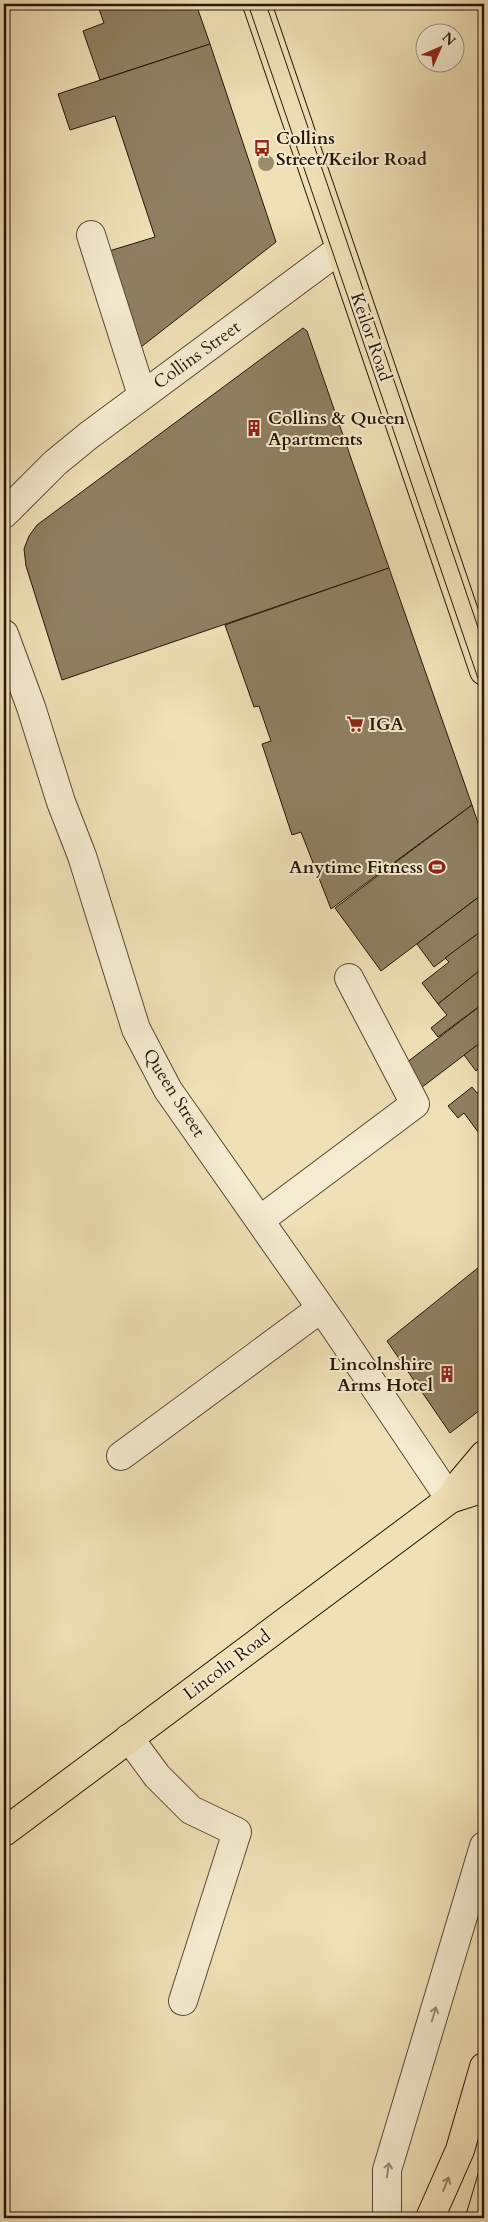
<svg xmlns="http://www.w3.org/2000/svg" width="488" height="2222" font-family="Cardo,serif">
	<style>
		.building { fill: #8f7f62; stroke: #261608 }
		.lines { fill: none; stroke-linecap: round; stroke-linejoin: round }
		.minor-casing { stroke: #584834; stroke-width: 30 }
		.major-casing { stroke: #261608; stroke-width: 30 }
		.minor { stroke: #f5ebd0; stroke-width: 28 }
		.major { stroke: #f0e0b6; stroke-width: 28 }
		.tram { stroke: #261608; stroke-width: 1 }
		.tree { fill: #9c8c6e }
		.oneway { stroke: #988b76 }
		.oneway2 { stroke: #958568 }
		.labels { text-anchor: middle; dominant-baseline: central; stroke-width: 4; stroke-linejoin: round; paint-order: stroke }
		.poi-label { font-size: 18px; font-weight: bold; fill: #261608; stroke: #f5ebd0; text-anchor: start }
		.street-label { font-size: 18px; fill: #261608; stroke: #f5ebd0 }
	</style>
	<rect width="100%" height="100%" fill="#f0e0b6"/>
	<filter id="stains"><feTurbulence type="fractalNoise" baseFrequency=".004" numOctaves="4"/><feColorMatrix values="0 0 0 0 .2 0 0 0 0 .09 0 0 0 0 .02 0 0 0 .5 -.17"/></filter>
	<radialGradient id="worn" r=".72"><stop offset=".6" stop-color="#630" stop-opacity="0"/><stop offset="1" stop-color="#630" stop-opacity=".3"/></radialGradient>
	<g class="building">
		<path d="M114 4H152L154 9 169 4H196L210 44 100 80 83 31 104 23 99 9Z"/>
		<path d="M210 44 276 242 141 347 109 251 155 237 115 116 70 130 58 94Z"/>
		<path d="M303 328 307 331 389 568 62 680 26 566 24 549 29 536 37 525Z"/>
		<path d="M389 568 472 805 331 909 301 832 292 835 262 744 271 741 259 706 254 707 225 625Z"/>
		<path d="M472 805 484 841V893L381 971 335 908Z"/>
		<path d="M484 893V929L434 967 417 944Z"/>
		<path d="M484 929V967L438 1004 422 983 449 962 445 958Z"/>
		<path d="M484 967V1003L438 1037 431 1028 447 1015 438 1004Z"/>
		<path d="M484 1003V1040L417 1091 406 1063Z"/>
		<path d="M484 1040V1064L476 1071 464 1055Z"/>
		<path d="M472 1087 477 1093 484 1087V1140L464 1113 458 1118 448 1106Z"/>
		<path d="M484 1263V1407L450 1433 387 1341Z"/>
	</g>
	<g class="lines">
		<g class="minor-casing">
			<g id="minor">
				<path d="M91 235 142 395"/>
				<path d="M4 514 55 463 88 436 340 249"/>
				<path d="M4 634 31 707 61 802 82 856 136 1029 168 1090 335 1328 450 1499"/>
				<path d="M260 1220 415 1104 349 978"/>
				<path d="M121 1456 320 1309"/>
				<path d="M129 1738 157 1776 191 1810 237 1832 183 2001"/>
				<path d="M387 2218V2170L484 1846"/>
			</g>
		</g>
		<g class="major-casing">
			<g id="major">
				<path d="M257 4 484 671"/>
				<path d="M450 1499 484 1488"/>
				<path d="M4 1832 450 1499 463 1480 484 1455"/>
				<path d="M430 2218 460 2150 484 2067"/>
			</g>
		</g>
		<use href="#minor" class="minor"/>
		<use href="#major" class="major"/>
		<g class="tram">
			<path d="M248 4 484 696"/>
			<path d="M266 4 484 645"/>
			<path d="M465 2218 484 2154"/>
		</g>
	</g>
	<circle class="tree" cx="266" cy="163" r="8"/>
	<defs><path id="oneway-shaft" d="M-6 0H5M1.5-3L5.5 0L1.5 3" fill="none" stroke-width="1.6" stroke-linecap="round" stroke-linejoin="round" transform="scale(1.25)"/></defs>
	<g class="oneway">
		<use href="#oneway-shaft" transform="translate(434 2014) rotate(-73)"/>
		<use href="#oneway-shaft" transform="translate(388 2170) rotate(-81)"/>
	</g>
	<use class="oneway2" href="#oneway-shaft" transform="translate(446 2184) rotate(-68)"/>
	<defs>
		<g id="bus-bare" transform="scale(1.35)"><path d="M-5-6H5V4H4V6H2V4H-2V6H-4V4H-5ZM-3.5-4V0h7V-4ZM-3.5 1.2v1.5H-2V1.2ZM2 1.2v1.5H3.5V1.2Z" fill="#8f2418" stroke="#f5ebd0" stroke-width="2.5" paint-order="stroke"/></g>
		<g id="building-bare" transform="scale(1.35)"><path d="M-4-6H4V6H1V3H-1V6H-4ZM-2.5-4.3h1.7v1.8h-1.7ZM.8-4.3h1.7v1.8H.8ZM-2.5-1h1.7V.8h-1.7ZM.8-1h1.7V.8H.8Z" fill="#8f2418" stroke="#f5ebd0" stroke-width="2.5" paint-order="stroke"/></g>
		<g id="supermarket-bare" transform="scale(1.35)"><path d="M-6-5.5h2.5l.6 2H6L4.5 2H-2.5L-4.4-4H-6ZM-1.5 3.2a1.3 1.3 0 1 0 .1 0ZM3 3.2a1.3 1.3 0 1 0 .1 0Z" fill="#8f2418" stroke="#f5ebd0" stroke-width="2.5" paint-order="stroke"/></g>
		<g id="stadium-bare" transform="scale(1.35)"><path d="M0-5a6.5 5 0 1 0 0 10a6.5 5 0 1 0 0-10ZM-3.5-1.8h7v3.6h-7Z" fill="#8f2418" stroke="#f5ebd0" stroke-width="2.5" paint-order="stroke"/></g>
	</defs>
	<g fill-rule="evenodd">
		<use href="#bus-bare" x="262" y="148"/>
		<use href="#building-bare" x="254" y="428"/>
		<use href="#supermarket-bare" x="355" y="724"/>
		<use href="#stadium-bare" x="437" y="867"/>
		<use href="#building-bare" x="447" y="1374"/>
	</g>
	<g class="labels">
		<g class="poi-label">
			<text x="276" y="138">Collins<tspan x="276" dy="21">Street/Keilor Road</tspan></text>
			<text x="268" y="418">Collins &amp; Queen<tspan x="268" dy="21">Apartments</tspan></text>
			<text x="369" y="724">IGA</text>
			<text x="423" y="867" text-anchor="end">Anytime Fitness</text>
			<text x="433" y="1364" text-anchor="end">Lincolnshire<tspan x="433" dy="21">Arms Hotel</tspan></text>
		</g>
		<g class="street-label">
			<text transform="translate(371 337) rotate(71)">Keilor Road</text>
			<text transform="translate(197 355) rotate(-36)">Collins Street</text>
			<text transform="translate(174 1093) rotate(58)">Queen Street</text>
			<text transform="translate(227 1665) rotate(-37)">Lincoln Road</text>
		</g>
	</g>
	<rect width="488" height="2222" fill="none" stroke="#f0e0b6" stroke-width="20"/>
	<rect x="5" y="5" width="478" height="2212" fill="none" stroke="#261608" stroke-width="2.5"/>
	<rect x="10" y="10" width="468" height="2202" fill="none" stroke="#261608"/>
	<g transform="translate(440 48) rotate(45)"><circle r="24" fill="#f5ebd0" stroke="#a29680"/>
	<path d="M0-4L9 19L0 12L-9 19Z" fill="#8f2418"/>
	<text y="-8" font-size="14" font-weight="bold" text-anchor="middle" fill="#261608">N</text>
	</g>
	<rect width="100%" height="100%" filter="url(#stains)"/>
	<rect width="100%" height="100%" fill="url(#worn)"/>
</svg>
